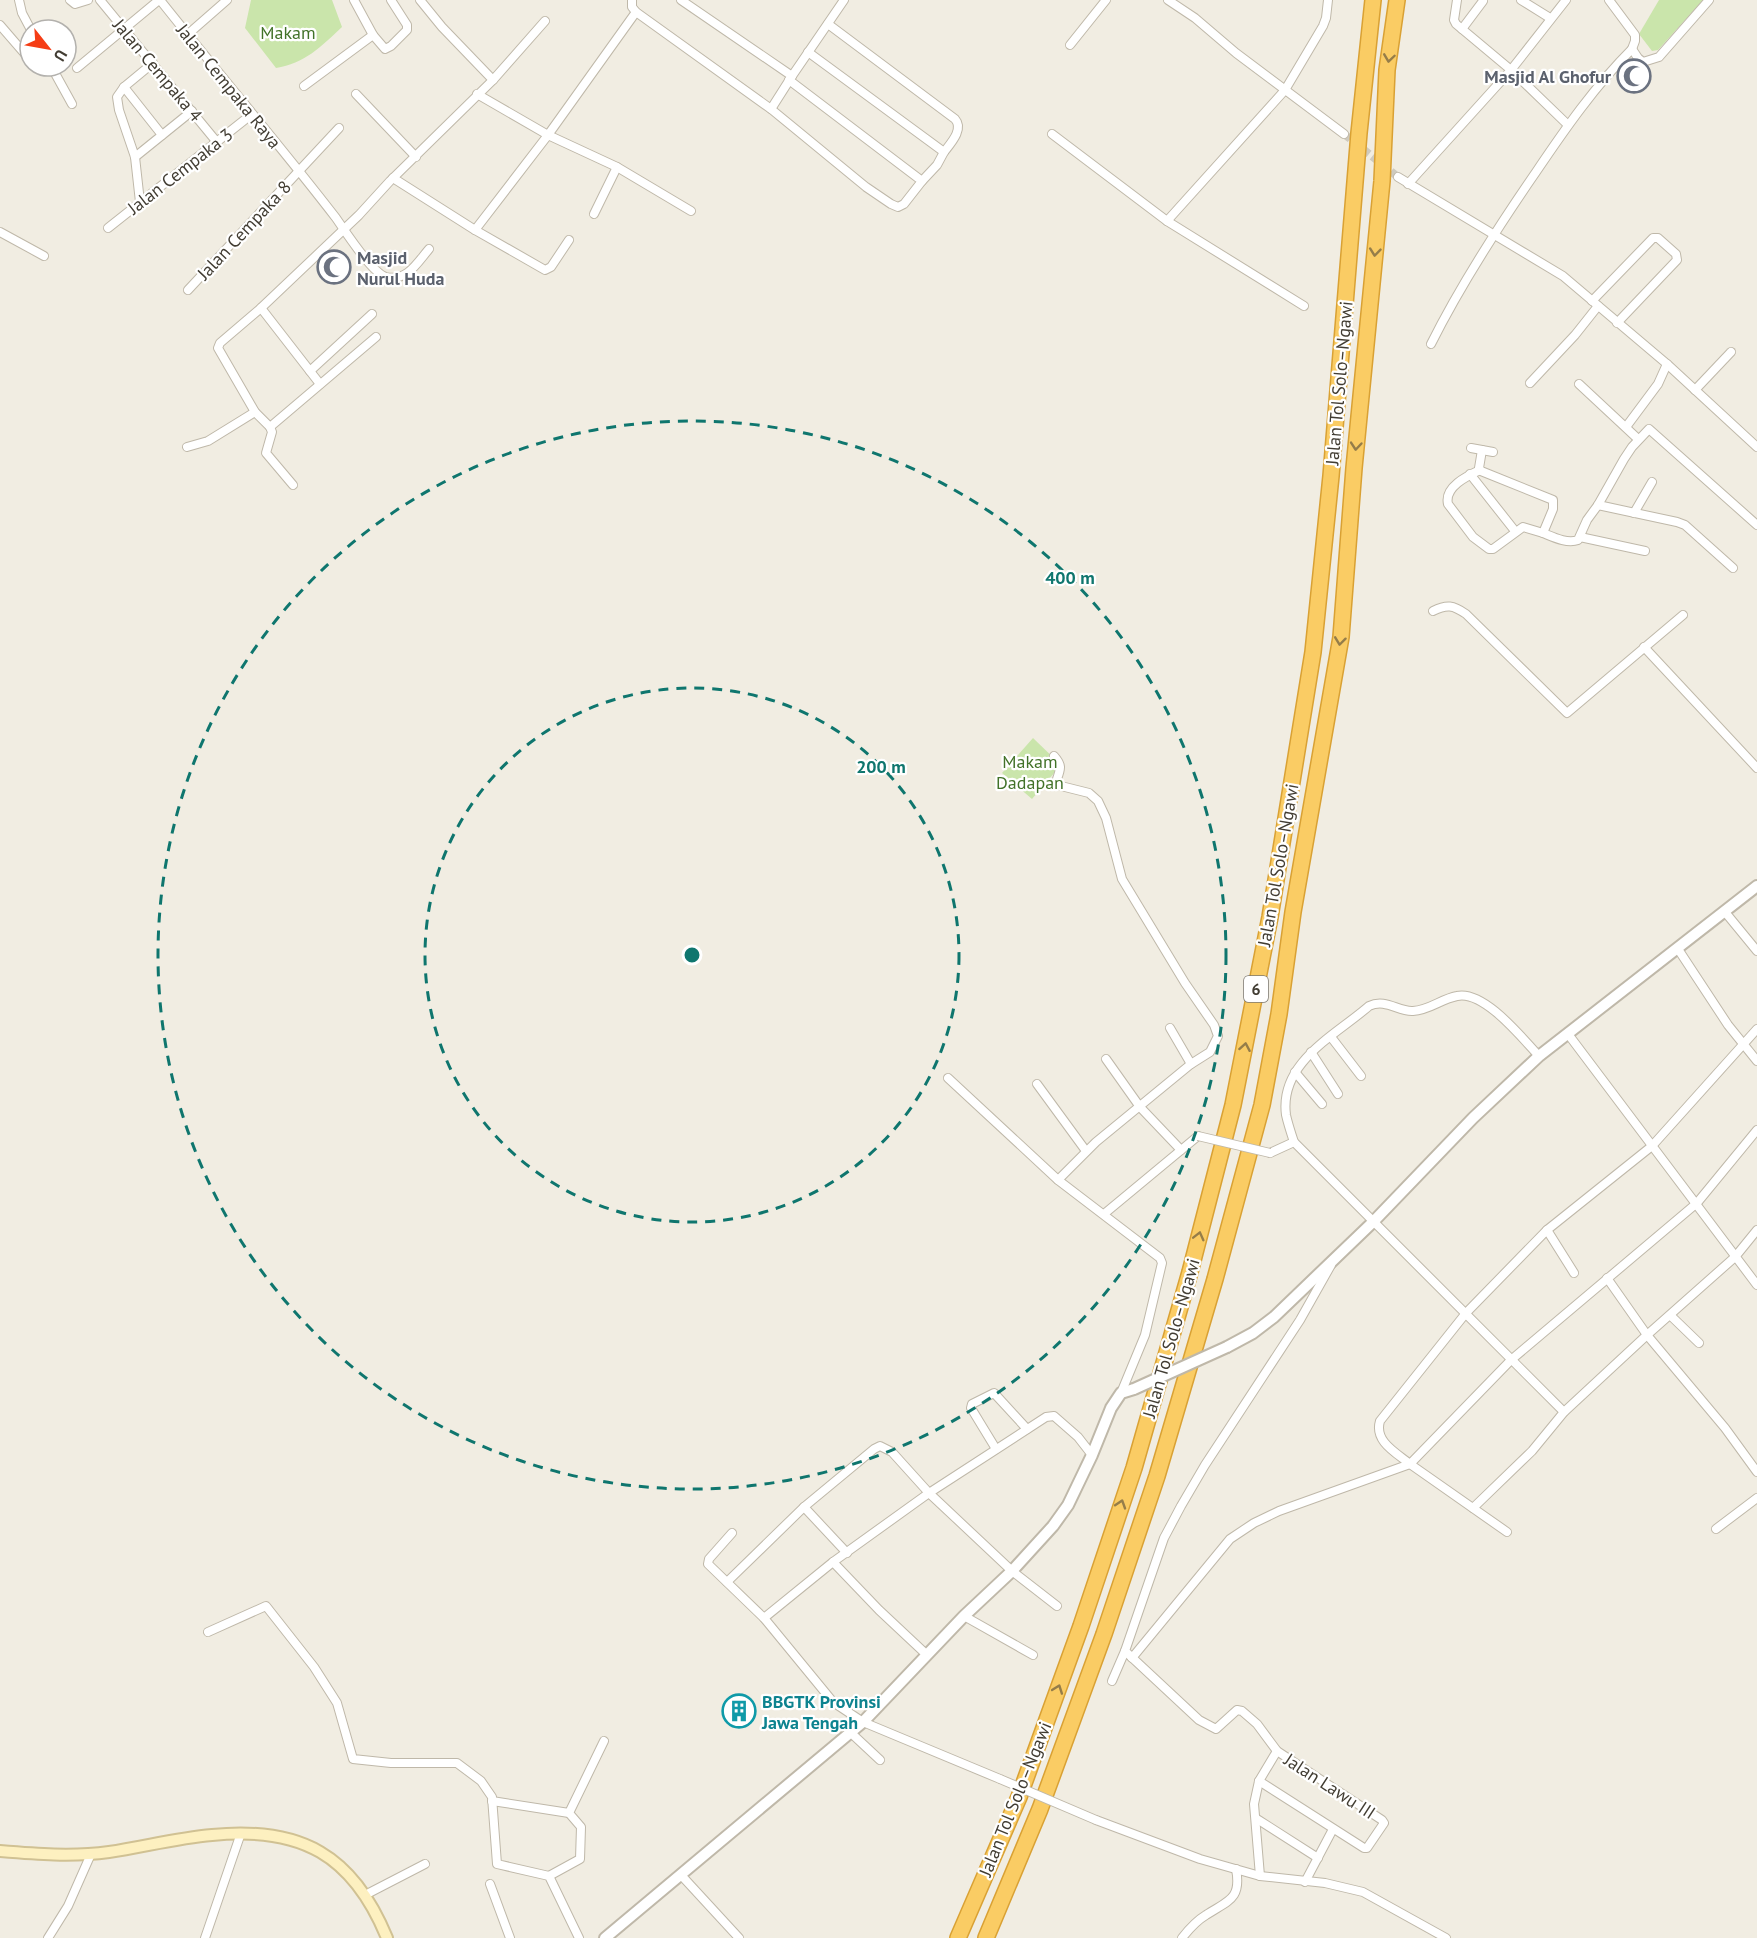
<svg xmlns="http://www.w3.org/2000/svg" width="1757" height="1938" font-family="'PT Sans',sans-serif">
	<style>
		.green { fill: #cae5ab }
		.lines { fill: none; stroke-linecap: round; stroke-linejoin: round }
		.minor-tunnel { stroke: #cecabf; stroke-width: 8; stroke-dasharray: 8 4; stroke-linecap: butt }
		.minor-casing { stroke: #bfb8a9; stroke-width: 10 }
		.tertiary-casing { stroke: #bfb8a9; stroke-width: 14 }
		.secondary-casing { stroke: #d0c193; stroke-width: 14 }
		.motorway-casing { stroke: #d9a134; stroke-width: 18 }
		.minor { stroke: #fff; stroke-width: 8 }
		.tertiary { stroke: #fff; stroke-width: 10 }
		.secondary { stroke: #fdf0c0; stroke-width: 10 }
		.motorway { stroke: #facc64; stroke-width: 15 }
		.minor-bridge-casing { stroke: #bfb8a9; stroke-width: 10; stroke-linecap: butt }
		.tertiary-bridge-casing { stroke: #bfb8a9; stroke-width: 14; stroke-linecap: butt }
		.minor-bridge { stroke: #fff; stroke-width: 8 }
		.tertiary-bridge { stroke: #fff; stroke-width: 10 }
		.oneway { stroke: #957d49 }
		.ring { fill: none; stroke: #0f766e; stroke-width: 3; stroke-dasharray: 10 8 }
		.labels { text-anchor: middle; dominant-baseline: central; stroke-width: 4.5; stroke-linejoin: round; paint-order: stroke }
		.shield { fill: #fff; stroke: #7b7770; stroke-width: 1.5 }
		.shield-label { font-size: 16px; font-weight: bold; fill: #423d33 }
		.park-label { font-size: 18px; fill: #427229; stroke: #fff }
		.street-label { font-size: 18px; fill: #423d33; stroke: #fff }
		.worship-label { font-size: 18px; font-weight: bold; fill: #5b616d; stroke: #fff; text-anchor: end }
		.culture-label { font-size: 18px; font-weight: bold; fill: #0d838f; stroke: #fff; text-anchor: start }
		.centre { fill: #0f766e; stroke: #fff; stroke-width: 3 }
		.ring-label { font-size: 18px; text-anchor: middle; font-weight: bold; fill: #0f766e; stroke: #fff; stroke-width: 4.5; stroke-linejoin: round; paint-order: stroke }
	</style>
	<rect width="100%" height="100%" fill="#f1ede2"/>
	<g class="green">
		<path d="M251 0H332L342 27C322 46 304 64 276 68L245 28Z"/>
		<path d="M1659 0H1703L1658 50 1652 51 1639 34Z"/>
		<path d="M1033 738 1061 765 1032 799 1002 773Z"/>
	</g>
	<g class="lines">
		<path class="minor-tunnel" d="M1344 134 1398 177"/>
		<g class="minor-casing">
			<g id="minor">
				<path d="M19 0 22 13 31 30"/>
				<path d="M70 0 75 4 88 0"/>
				<path d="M100 0 216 141"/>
				<path d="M160 0C218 73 279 144 336 218 345 231 372 273 386 277 407 282 417 263 429 249"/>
				<path d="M354 0 373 35 385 49 391 46 407 30V25L391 0"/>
				<path d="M420 0 442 27 493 80"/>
				<path d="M632 0V7L636 12 771 109 866 187 891 204 898 207 904 204 922 181 789 80"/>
				<path d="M681 0 792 76 771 109"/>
				<path d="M1168 0 1195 18 1236 53 1344 134"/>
				<path d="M1457 0 1454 20 1456 24 1511 70 1568 125"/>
				<path d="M1521 0 1550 18"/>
				<path d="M0 25 25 54H30"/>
				<path d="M1462 29 1483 1"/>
				<path d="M187 35 227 0"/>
				<path d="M1070 45 1106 0"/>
				<path d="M1632 49 1638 58 1643 62 1659 57 1709 0"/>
				<path d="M808 52 944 152C951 143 964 129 955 119L828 24"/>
				<path d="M51 66 72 104"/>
				<path d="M77 68 159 0"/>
				<path d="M792 76 844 0"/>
				<path d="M304 86 373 35"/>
				<path d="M124 87 162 135"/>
				<path d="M356 94 416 157"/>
				<path d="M477 94 548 135 617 167 691 211"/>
				<path d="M1052 134 1167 221 1304 306"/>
				<path d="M135 157 192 111"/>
				<path d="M1398 177 1563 276 1667 364 1757 447"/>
				<path d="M393 178 475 230 545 270 551 267 569 240"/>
				<path d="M922 181 937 165 944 152"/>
				<path d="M1408 184 1511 70 1566 0"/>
				<path d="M140 202 135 157 119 110 117 97 124 87 153 63"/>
				<path d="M594 214 617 167"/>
				<path d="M1167 221 1285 90 1323 26 1326 18 1328 0"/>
				<path d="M108 228 252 114"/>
				<path d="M475 230 548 135 636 12"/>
				<path d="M0 232 44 256"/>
				<path d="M188 290 339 128"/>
				<path d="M1592 301 1653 238H1658L1676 254 1677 260 1617 323"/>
				<path d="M261 308 320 384"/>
				<path d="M376 337 270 427 255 412 218 348 220 343 261 308 359 215 390 181 493 80 545 21"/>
				<path d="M1431 344C1461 284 1498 227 1536 172 1565 129 1595 86 1632 49L1635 41V35L1609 0"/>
				<path d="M310 371 372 314"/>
				<path d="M1530 383 1575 335 1598 306"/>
				<path d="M1579 384 1638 439"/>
				<path d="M1695 390 1731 352"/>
				<path d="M270 427 272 432 266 453 293 485"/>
				<path d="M1626 427 1658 384 1667 364"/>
				<path d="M187 447 208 441 255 412"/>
				<path d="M1471 448 1493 452"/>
				<path d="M1482 450 1479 468 1481 471 1553 500V509L1543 533C1553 537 1567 544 1578 540L1587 520 1598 505 1624 459 1632 447 1649 429 1757 525"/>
				<path d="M1480 470C1467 476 1444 487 1448 504L1473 537 1489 549H1493L1523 527 1543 533"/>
				<path d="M1470 474 1515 531"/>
				<path d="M1598 505 1677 522 1685 525 1733 568"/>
				<path d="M1634 513 1652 482"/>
				<path d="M1580 537 1645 551"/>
				<path d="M1433 611C1447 604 1453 605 1466 614L1567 713 1683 615"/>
				<path d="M1644 647 1757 768"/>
				<path d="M1054 756C1062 765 1061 768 1057 779L1061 786 1089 793 1098 801 1106 818 1122 879 1185 983 1214 1025 1218 1036 1210 1052 1191 1064 1096 1142 1058 1180"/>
				<path d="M1725 912 1757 951"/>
				<path d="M1678 949 1728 1025 1757 1061"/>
				<path d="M1170 1028 1191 1064"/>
				<path d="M1568 1034 1757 1285"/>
				<path d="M1331 1037 1361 1076"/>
				<path d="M1311 1052 1338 1094"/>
				<path d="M1539 1056C1522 1038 1484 990 1457 996 1441 999 1430 1010 1413 1011 1398 1012 1386 998 1369 1006 1336 1035 1279 1062 1286 1115 1288 1124 1291 1133 1294 1142L1564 1412"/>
				<path d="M1106 1059 1140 1107 1181 1150"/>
				<path d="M1295 1072 1322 1104"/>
				<path d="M948 1078 1058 1180 1160 1258 1162 1263 1145 1335 1121 1393"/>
				<path d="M1037 1084 1086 1151"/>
				<path d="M1270 1153 1294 1142"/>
				<path d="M1104 1214 1198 1136"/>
				<path d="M1547 1230 1574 1273"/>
				<path d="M1607 1278 1647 1335 1725 1428 1757 1472"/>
				<path d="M1671 1316 1699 1343"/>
				<path d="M996 1449 971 1408 972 1404 994 1393 1027 1429"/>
				<path d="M1410 1464C1395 1452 1374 1441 1380 1421L1466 1313 1547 1230 1652 1146 1757 1029"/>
				<path d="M804 1507 847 1553"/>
				<path d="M1473 1508 1532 1451 1564 1412 1647 1335 1735 1257 1757 1230"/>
				<path d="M1716 1529 1757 1498"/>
				<path d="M1507 1532 1410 1464 1511 1360 1697 1203 1757 1130"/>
				<path d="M732 1533 709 1559 708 1564 764 1618 833 1702 863 1722 1000 1779"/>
				<path d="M833 1562 879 1610 927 1655"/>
				<path d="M727 1582 804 1507 874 1449 880 1446 892 1452 929 1493 1012 1571 1057 1606"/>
				<path d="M964 1616 1033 1655"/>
				<path d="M764 1618 833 1562 929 1493 1046 1417 1054 1416 1078 1437 1092 1455"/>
				<path d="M208 1632 266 1606 314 1667 337 1703 353 1759 391 1763H457L481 1781 492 1797 497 1864 549 1876 579 1938"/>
				<path d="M1132 1658 1230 1539 1254 1523 1279 1511 1410 1464"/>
				<path d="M1112 1681 1125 1651"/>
				<path d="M850 1732 880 1760"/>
				<path d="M1259 1781 1364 1848H1367L1384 1823 1382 1820 1277 1751 1257 1724 1242 1711 1237 1710 1216 1729 1199 1720 1125 1651 1164 1538 1181 1506 1205 1465 1300 1320 1331 1265"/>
				<path d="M492 1801 569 1813"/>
				<path d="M1257 1819 1318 1858"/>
				<path d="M1096 1820 1200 1859 1260 1876 1325 1883 1363 1892 1446 1938"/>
				<path d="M681 1875 739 1938"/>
				<path d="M549 1876 580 1859 581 1827 569 1813 604 1741"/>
				<path d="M1260 1876 1254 1804 1259 1781 1277 1751"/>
				<path d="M1305 1882 1333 1829"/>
				<path d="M490 1884 510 1938"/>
				<path d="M365 1895 425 1864"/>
				<path d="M48 1938 68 1906 91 1854"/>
				<path d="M205 1938 241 1833"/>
				<path d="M1182 1938C1189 1929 1196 1921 1206 1915 1227 1901 1242 1900 1236 1869"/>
			</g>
		</g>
		<g class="tertiary-casing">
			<g id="tertiary">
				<path d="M1227 1347 1253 1333 1274 1317 1373 1222 1473 1118 1539 1056 1757 886"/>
				<path d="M605 1938 863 1722 964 1616 1012 1571 1053 1526 1068 1505 1092 1455 1111 1408 1121 1393 1134 1389"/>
			</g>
		</g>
		<g class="secondary-casing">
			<path id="secondary" d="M0 1851C36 1854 72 1857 109 1852 143 1847 177 1838 212 1835 301 1826 353 1855 387 1938"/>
		</g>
		<g class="motorway-casing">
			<g id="motorway">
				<path d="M958 1938 1019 1797 1081 1626 1134 1468 1190 1272 1233 1105 1270 917 1313 652 1331 476 1359 133 1373 0"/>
				<path d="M986 1938 1040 1809 1104 1634 1157 1476 1215 1279 1262 1105 1279 1014 1293 912 1341 637 1354 468 1382 181 1387 70 1397 0"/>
			</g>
		</g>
		<use href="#minor" class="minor"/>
		<use href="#tertiary" class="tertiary"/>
		<use href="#secondary" class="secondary"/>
		<use href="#motorway" class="motorway"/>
		<g class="minor-bridge-casing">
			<g id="minor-bridge">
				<path d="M1198 1136 1270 1153"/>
				<path d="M1000 1779 1096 1820"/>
			</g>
		</g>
		<g class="tertiary-bridge-casing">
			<path id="tertiary-bridge" d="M1134 1389 1227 1347"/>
		</g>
		<use href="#minor-bridge" class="minor-bridge"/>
		<use href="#tertiary-bridge" class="tertiary-bridge"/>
	</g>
	<defs><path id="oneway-chevron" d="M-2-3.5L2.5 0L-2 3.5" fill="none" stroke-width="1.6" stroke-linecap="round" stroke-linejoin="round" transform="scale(1.5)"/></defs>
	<g class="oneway">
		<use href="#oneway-chevron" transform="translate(1389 58) rotate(98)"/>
		<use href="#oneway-chevron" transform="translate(1375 252) rotate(96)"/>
		<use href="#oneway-chevron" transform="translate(1356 446) rotate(95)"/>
		<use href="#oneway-chevron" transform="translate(1340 641) rotate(97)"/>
		<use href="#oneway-chevron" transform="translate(1245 1047) rotate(-80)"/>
		<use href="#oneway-chevron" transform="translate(1199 1236) rotate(-76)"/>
		<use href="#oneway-chevron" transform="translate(1121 1504) rotate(-72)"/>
		<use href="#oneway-chevron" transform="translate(1058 1689) rotate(-70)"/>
	</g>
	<g class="ring">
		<circle cx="692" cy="955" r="267"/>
		<circle cx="692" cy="955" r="534"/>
	</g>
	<defs>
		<g id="mosque-ring" transform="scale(1.725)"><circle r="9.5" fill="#fff" stroke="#6b7280" stroke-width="1.5"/><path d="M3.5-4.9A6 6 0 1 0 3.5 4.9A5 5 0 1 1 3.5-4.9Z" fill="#6b7280"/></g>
		<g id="building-ring" transform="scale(1.725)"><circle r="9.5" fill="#fff" stroke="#0f9aa8" stroke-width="1.5"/><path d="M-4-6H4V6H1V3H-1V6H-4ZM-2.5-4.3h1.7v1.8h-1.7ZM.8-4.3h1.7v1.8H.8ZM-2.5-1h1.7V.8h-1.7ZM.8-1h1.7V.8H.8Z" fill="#0f9aa8"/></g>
	</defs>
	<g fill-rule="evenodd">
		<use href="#mosque-ring" x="1634" y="76"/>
		<use href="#mosque-ring" x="334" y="267"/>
		<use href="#building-ring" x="739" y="1711"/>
	</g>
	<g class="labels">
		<rect class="shield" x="1244" y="976" width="24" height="26" rx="4.5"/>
		<g class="shield-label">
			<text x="1256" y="989">6</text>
		</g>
		<g class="park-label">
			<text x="288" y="32">Makam</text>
			<text x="1030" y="761">Makam<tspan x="1030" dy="21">Dadapan</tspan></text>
		</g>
		<g class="street-label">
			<text transform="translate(158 70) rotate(50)">Jalan Cempaka 4</text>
			<text transform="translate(229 86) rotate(51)">Jalan Cempaka Raya</text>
			<text transform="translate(180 171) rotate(-38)">Jalan Cempaka 3</text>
			<text transform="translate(244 230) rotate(-47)">Jalan Cempaka 8</text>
			<text transform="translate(1339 383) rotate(-85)">Jalan Tol Solo–Ngawi</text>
			<text transform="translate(1278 865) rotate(-80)">Jalan Tol Solo–Ngawi</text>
			<text transform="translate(1171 1338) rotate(-74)">Jalan Tol Solo–Ngawi</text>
			<text transform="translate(1330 1786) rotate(33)">Jalan Lawu III</text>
			<text transform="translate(1015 1799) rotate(-68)">Jalan Tol Solo–Ngawi</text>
		</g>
		<g class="worship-label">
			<text x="1611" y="76">Masjid Al Ghofur</text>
			<text x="357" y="257" text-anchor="start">Masjid<tspan x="357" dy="21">Nurul Huda</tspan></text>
		</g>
		<g class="culture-label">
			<text x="762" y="1701">BBGTK Provinsi<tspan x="762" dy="21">Jawa Tengah</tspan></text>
		</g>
	</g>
	<circle cx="692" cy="955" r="9" class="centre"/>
	<g class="ring-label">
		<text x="1070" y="584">400 m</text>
		<text x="881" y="773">200 m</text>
	</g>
	<g transform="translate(48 48) rotate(121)"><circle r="28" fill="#ffffff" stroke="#b3b1ad" stroke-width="1.5"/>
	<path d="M0-4.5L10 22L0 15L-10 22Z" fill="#f53d15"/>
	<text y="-9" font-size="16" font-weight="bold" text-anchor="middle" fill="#423d33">U</text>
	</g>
</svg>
